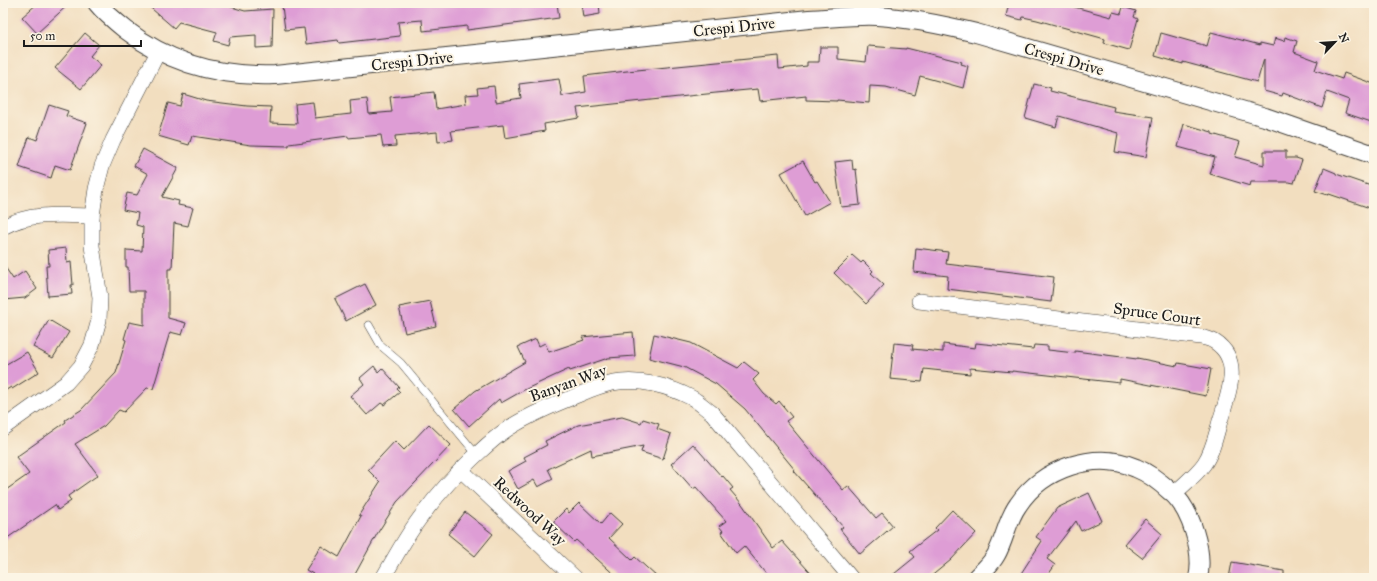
<svg xmlns="http://www.w3.org/2000/svg" width="1377" height="581" font-family="'IM FELL Great Primer',serif">
	<style>
		.building { fill: #de9dd5 }
		.lines { fill: none; stroke-linecap: round; stroke-linejoin: round }
		.service-casing { stroke: #3c3934; stroke-width: 8 }
		.minor-casing { stroke: #3c3934; stroke-width: 16 }
		.tertiary-casing { stroke: #3c3934; stroke-width: 20 }
		.service { stroke: #fff; stroke-width: 7 }
		.minor { stroke: #fff; stroke-width: 15 }
		.tertiary { stroke: #fff; stroke-width: 18 }
		.labels { text-anchor: middle; dominant-baseline: central; stroke-width: 4; stroke-linejoin: round; paint-order: stroke }
		.street-label { font-size: 16px; fill: #1c1c1c; stroke: #fcf5e5 }
	</style>
	<rect width="100%" height="100%" fill="#fcf5e5"/>
	<filter id="ink" filterUnits="userSpaceOnUse"><feTurbulence type="fractalNoise" baseFrequency=".025" numOctaves="2"/><feDisplacementMap in="SourceGraphic" scale="8" xChannelSelector="R" yChannelSelector="G"/><feConvolveMatrix kernelMatrix="1 2 1 2 8 2 1 2 1" color-interpolation-filters="sRGB"/></filter>
	<filter id="wash" filterUnits="userSpaceOnUse"><feTurbulence type="fractalNoise" baseFrequency=".012" numOctaves="4" result="noise"/><feDisplacementMap in="SourceGraphic" scale="16" xChannelSelector="R" yChannelSelector="G"/><feGaussianBlur stdDeviation="0.9" result="paint"/><feColorMatrix in="noise" values="0 0 0 0 0 0 0 0 0 0 0 0 0 0 0 0 0 1.4 0 .05"/><feComposite in="paint" operator="in"/></filter>
	<g filter="url(#wash)">
		<rect width="100%" height="100%" fill="#f2debf"/>
		<g id="blocks">
			<g class="building">
				<path d="M38 3H70L37 33 22 17Z"/>
				<path d="M145 3H218L245 11 273 9 272 47 256 48V35L230 37 228 45 214 41 217 32 179 22 174 28Z"/>
				<path d="M303 3H323L324 5 340 3H557L559 18 467 30V26L423 31 422 20 398 22 400 36 339 43 338 40 306 44 304 28 285 30 282 6Z"/>
				<path d="M581 3H599L600 14 583 17Z"/>
				<path d="M1009 3H1060L1111 17 1113 12 1121 14 1123 7 1136 11 1134 17 1138 19 1129 50 1104 43 1105 39 1037 20 1023 17 1022 20 1006 16Z"/>
				<path d="M1211 32 1260 45V43L1273 46 1275 38 1284 41 1285 37 1297 41 1294 52 1318 61 1315 70 1342 79 1344 73 1374 84V123L1345 113 1349 100 1327 92 1322 108 1283 93 1282 96 1264 91V59L1257 82 1183 62V64L1155 56 1161 33 1207 46Z"/>
				<path d="M85 33 99 45 90 56 101 65 81 89 55 68Z"/>
				<path d="M868 46 906 49V48L962 62 961 64 968 66 963 88 920 76 915 95 886 87 870 86 869 103 837 100V101L806 100V96L760 101 758 89 716 93 577 108 579 118 544 124 545 131 505 138 503 125 451 131 453 140 438 142 437 132 395 136 396 146 383 147 381 135 348 138V136L289 144V146L251 145 192 136 189 145 158 136 168 103 180 106 183 94 206 101 247 106 271 107 270 123 297 124 295 104 313 102 315 118 351 114 350 101 367 99 369 114 392 112 390 97 434 92 436 109 466 104 465 95 478 94 477 88 494 86 496 102 521 98 519 84 559 79 562 96 586 92 584 76 627 71 778 56 779 69 807 66V62H819L820 47H838V59L866 62Z"/>
				<path d="M1034 84 1051 88 1050 91 1114 107 1113 111 1153 117 1146 157 1115 152 1118 133 1059 116 1056 127 1025 118Z"/>
				<path d="M49 105 68 111 66 116 87 123 70 170 55 165 51 178 19 167 29 137 37 140Z"/>
				<path d="M1184 124 1212 132V134L1240 142 1235 157 1264 165V151H1286V158H1296L1302 160 1294 183 1289 182H1251L1250 186 1210 174 1215 157 1178 147Z"/>
				<path d="M143 149 178 168 162 197 179 201 178 205 193 208 188 226 174 223 172 269H168V318L186 323 182 335 170 332 153 389 147 388 124 412 119 410 104 426 75 444 98 475 68 496 71 501 58 510 55 505 3 541V492L29 474 16 457 66 422 65 420 81 410 116 373 126 340 124 339 129 322 144 325V291H129L128 267H126V250L142 251 143 227 136 225 138 213 123 210 127 193 137 195 148 174 134 166Z"/>
				<path d="M852 160 853 170 856 169 860 205 841 207 835 162Z"/>
				<path d="M803 161 815 182 817 181 830 202 805 216 781 173Z"/>
				<path d="M1324 168 1336 173V174L1374 187V195L1370 208 1329 194 1328 195 1315 191Z"/>
				<path d="M66 248 67 263 71 262 73 285H71L72 294 48 296 46 266H49L48 250Z"/>
				<path d="M916 248 948 252 946 264 1054 277 1051 302 947 289 948 276 914 272Z"/>
				<path d="M852 255 861 263 863 261 873 271 871 273 884 285 866 304 834 273Z"/>
				<path d="M3 264 13 279 25 271 37 289 25 298 3 300Z"/>
				<path d="M365 284 376 305 346 321 335 299Z"/>
				<path d="M430 301 436 326 405 333 399 307Z"/>
				<path d="M49 320 69 332 53 358 33 347Z"/>
				<path d="M633 332 635 356 608 358 570 371 569 369 524 390 501 403 499 399 469 426 454 409 475 391 525 362 518 347 536 339 539 346 545 343 549 352 584 340 582 337Z"/>
				<path d="M654 334 691 343 738 368 744 362 759 374 753 380 764 394 776 404 779 401 792 417 786 421 843 490 848 486 876 518 882 513 893 526 860 554 840 529 843 527 794 471 795 470 745 409 716 384 684 367 649 358Z"/>
				<path d="M894 343 913 345 912 349 943 352V344L975 348 976 343 1033 349 1034 345 1048 346V350L1075 353V351L1137 359V358L1177 366 1178 363 1211 369 1206 396 1120 379V383L1012 371V372L970 368V374L924 369 922 382 890 379Z"/>
				<path d="M27 352 39 372 12 389 11 387 3 392V366Z"/>
				<path d="M374 366 378 372 382 368 399 387 397 389 400 392 384 405 381 403 367 415 350 396 364 384 360 378Z"/>
				<path d="M622 417 641 423 643 419 659 424 657 429 671 434 663 459 641 452 643 446 592 456 591 449 548 469 553 479 538 487 534 480 518 489 508 471 526 461 524 457 547 445 545 441 578 425Z"/>
				<path d="M429 424 451 445 397 502 377 534 353 578H320L306 570 321 546 339 557 361 516 359 515 380 482 368 470 395 441 404 450Z"/>
				<path d="M693 444 722 477 723 476 733 488 730 490 742 504 773 548 782 541 815 578H770L744 546 736 553 721 532 723 531 719 526 726 521 696 487 693 489 671 464Z"/>
				<path d="M1089 493 1102 521 1081 531 1076 521 1047 559 1055 565 1046 578H1018L1042 541 1036 537 1057 508Z"/>
				<path d="M579 503 601 524 610 513 622 524 609 538 632 560 635 557 658 578H618L576 540 574 542 553 522 566 509 569 513Z"/>
				<path d="M952 510 976 533 951 560 929 578H889L915 557 910 551 937 530 935 528Z"/>
				<path d="M465 512 493 534 475 556 448 534Z"/>
				<path d="M1145 519 1162 534 1142 558 1124 544Z"/>
				<path d="M1232 562 1284 571V578H1229Z"/>
			</g>
		</g>
	</g>
	<g filter="url(#ink)">
		<use href="#blocks" fill-opacity="0" stroke="#3c3934" stroke-width="1"/>
		<g class="lines">
			<g class="service-casing">
				<path id="service" d="M369 325 381 346 401 363 477 455"/>
			</g>
			<g class="minor-casing">
				<g id="minor">
					<path d="M3 227C30 212 62 215 92 216"/>
					<path d="M919 301 1201 337C1205 338 1211 339 1215 342 1243 360 1228 395 1220 421 1216 435 1213 451 1204 464 1196 475 1184 484 1174 494"/>
					<path d="M3 428 66 383 81 366 92 345 99 320 100 297 92 246V216L96 189 102 166 113 140 158 52"/>
					<path d="M461 470 575 578"/>
					<path d="M383 578C396 556 407 534 423 514 438 494 455 475 473 458 484 448 494 438 506 430 525 417 546 408 568 399 583 393 597 386 613 383 639 378 669 386 692 398 699 402 705 408 712 413L851 578"/>
				</g>
			</g>
			<g class="tertiary-casing">
				<g id="tertiary">
					<path d="M97 3C105 13 116 22 126 30 170 64 219 77 275 75L809 19C832 18 854 15 877 16 910 18 943 25 976 33L1265 117 1374 155"/>
					<path d="M976 578C983 571 991 564 996 555 1005 539 1007 520 1018 505 1042 468 1095 450 1136 468 1149 473 1160 482 1171 492 1191 509 1204 552 1198 578"/>
				</g>
			</g>
			<use href="#service" class="service"/>
			<use href="#minor" class="minor"/>
			<use href="#tertiary" class="tertiary"/>
		</g>
	</g>
	<g class="labels">
		<g class="street-label">
			<text transform="translate(734 27) rotate(-6)">Crespi Drive</text>
			<text transform="translate(1064 59) rotate(16)">Crespi Drive</text>
			<text transform="translate(412 61) rotate(-6)">Crespi Drive</text>
			<text transform="translate(1157 314) rotate(8)">Spruce Court</text>
			<text transform="translate(568 383) rotate(-20)">Banyan Way</text>
			<text transform="translate(530 511) rotate(43)">Redwood Way</text>
		</g>
	</g>
	<rect width="1377" height="581" fill="none" stroke="#fcf5e5" stroke-width="16"/>
	<g transform="translate(1335 42) rotate(65)" stroke="#fcf5e5" stroke-width="3" paint-order="stroke">
	<path d="M0-3L7 15L0 10L-7 15Z" fill="#1c1c1c"/>
	<text y="-6" font-size="11" font-weight="bold" text-anchor="middle" fill="#1c1c1c">N</text>
	</g>
	<path d="M24 40v6h117v-6" fill="none" stroke="#1c1c1c" stroke-width="2"/>
	<text x="30" y="40" font-size="12" fill="#1c1c1c" stroke="#fcf5e5" stroke-width="3" paint-order="stroke">50 m</text>
</svg>
